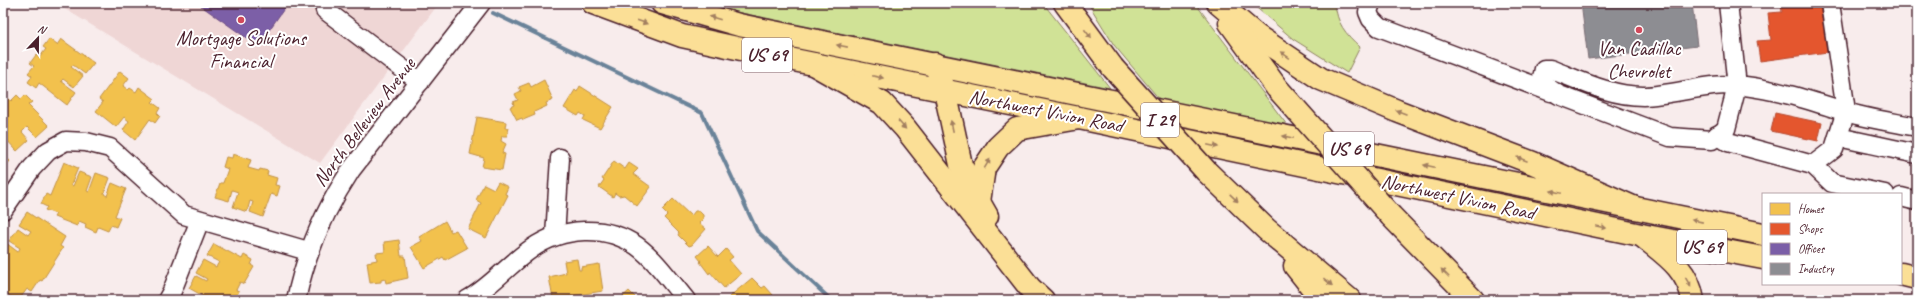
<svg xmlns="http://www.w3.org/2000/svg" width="1920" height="303" font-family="Caveat,sans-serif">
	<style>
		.built { fill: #efd6d5 }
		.green { fill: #d0e296; stroke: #8d8060 }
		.homes { fill: #f2c14e; stroke: #c09044 }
		.shops { fill: #e4572e; stroke: #b6462d }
		.offices { fill: #7b5ea7; stroke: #6c4b82 }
		.industry { fill: #8d8d92; stroke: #796c73 }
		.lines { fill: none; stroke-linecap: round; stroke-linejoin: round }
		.stream { stroke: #6b8399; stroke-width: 4 }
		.minor-casing { stroke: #4a1f2b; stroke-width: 21 }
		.major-casing { stroke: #4a1f2b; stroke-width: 25 }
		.highway-casing { stroke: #4a1f2b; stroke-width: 25 }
		.minor { stroke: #fff; stroke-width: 18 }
		.major { stroke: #fbdf96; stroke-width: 22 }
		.highway { stroke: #fbdf96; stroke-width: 22 }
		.highway-bridge-casing { stroke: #4a1f2b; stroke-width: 25; stroke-linecap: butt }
		.highway-bridge { stroke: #fbdf96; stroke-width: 22 }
		.oneway { fill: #a27f60 }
		.poi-dot { fill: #d1495b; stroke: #fff; stroke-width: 1.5 }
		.labels { text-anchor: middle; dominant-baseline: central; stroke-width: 4; stroke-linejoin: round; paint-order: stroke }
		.shield { fill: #fff; stroke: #80626b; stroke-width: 1 }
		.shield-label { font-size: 19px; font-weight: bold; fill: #4a1f2b }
		.poi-label { font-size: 20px; fill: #4a1f2b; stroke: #fff }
		.street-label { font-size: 20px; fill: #4a1f2b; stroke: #fff }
	</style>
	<rect width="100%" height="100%" fill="#f8ecec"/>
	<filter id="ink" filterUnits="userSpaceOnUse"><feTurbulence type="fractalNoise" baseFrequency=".025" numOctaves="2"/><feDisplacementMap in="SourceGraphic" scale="8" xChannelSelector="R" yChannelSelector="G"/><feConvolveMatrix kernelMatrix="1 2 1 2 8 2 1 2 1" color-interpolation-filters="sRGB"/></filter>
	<g filter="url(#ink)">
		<path class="built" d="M55 3H439L320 163Z"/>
		<g class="green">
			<path d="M692 3H1043L1110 88Z"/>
			<path d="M1088 3H1195L1287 125 1160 100 1114 45Z"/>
			<path d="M1251 3H1335C1337 24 1345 33 1360 47L1347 73 1293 39Z"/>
		</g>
		<g class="homes">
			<path d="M49 39 57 45 61 39 94 63 85 74 73 65 71 67 83 76 74 87 63 79 61 81 76 92 67 105 39 83 36 88 28 82 32 76 28 73 34 66 30 63 36 55 39 58 46 49 43 47Z"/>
			<path d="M120 71 129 78 123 86 128 90 130 88 136 92 139 87 155 99 152 102 160 108 157 113 160 116 155 123 150 119 135 140 123 130 129 121 124 117 116 127 96 111 103 102 99 99Z"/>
			<path d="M544 80 553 100 546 103 547 106 534 112 535 115 523 120 522 118 517 120 510 107 514 105 513 102 518 100 515 94 521 91 519 87 529 83 531 87Z"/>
			<path d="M580 86 613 107 600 128 583 120 585 116 580 113 578 116 564 108 575 90 577 92Z"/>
			<path d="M17 95 21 99 25 95 32 102 28 105 49 126 37 137 27 127 22 132 29 140 17 151 3 136V103L8 98 11 101Z"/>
			<path d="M477 117 506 122 505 128H509L507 136H502L501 141 506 144 502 153 505 154 502 170 482 167 484 158 470 154Z"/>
			<path d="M233 154 251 160 248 168 259 171 260 169 268 171 267 175 277 178 275 185 280 186 277 196 271 194 263 217 250 212 253 202 250 201 247 212 233 207 238 192 232 190 229 201 215 197 220 183H223L228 169 223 167 226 157 232 158Z"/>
			<path d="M3 155 10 161 3 169Z"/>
			<path d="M614 161 625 169 629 163 638 169 633 174 651 187 637 206 624 195 619 196 615 193 613 197 599 187 604 180 602 179Z"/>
			<path d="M64 162 78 168 71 185 73 186 79 172 92 177 87 191 89 192 96 173 110 178 104 194 107 196 112 183 126 189 115 216 120 218 116 227 111 225 108 231 98 227 96 232 85 227 86 224 79 221 77 226 54 217 56 214 45 210 47 207 41 204 46 194 50 196Z"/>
			<path d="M498 182 508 187 505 194 508 195 486 238 468 229 481 203 476 200 484 184 494 189Z"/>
			<path d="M673 199 691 216 695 211H699L703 215V219L699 223 706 229 692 245 689 246 678 235 679 233 664 218 667 215 662 210Z"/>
			<path d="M27 212 65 237 60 246 63 248 42 281 40 280 32 292 27 289 19 300H17L4 292 6 288 3 286V266L6 264 3 262V248L6 243 18 252 20 248 9 241 18 228 28 235 31 231 19 224Z"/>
			<path d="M445 221 451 232 456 230 467 248 445 260 443 257 424 268 411 247 422 241 419 237Z"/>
			<path d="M399 240 401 256H405L408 278 386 283 385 279 381 280V282L370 283 367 262 377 260 376 253 385 252 384 242Z"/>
			<path d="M214 244 242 259 244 255 253 260 251 265 254 267 244 284 240 282 236 290 239 291 234 300 230 299 229 300H210L189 288 196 276 206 281 207 279 196 273 203 260 216 267 219 262 207 256Z"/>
			<path d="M708 246 718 257 726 249 733 257 729 260 741 274 724 288 710 272 709 274 700 262 701 261 697 256Z"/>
			<path d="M577 259 579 270H581V267L599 264 603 291 553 299 549 277 566 273 564 261Z"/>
			<path d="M752 278 762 288 765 286 773 295 769 299 770 300H731L729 297Z"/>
			<path d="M629 291 638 300H619Z"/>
			<path d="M528 295 533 300H522Z"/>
		</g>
		<g class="shops">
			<path d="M1781 3H1821L1828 52 1760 61 1757 41 1771 40 1768 13 1782 12Z"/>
			<path d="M1775 113 1822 123 1818 141 1771 131Z"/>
		</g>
		<path class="offices" d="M197 3H288L258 46Z"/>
		<path class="industry" d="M1581 3H1692L1697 46 1588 59Z"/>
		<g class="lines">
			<path class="stream" d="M493 13 702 113 757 231 831 300"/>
			<g class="minor-casing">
				<g id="minor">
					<path d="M330 3 325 10 420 82"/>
					<path d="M1371 3 1368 12 1371 19 1379 27 1551 92"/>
					<path d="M1728 3 1737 86 1726 129 1712 140 1670 137 1559 95 1541 83 1544 69H1550C1579 80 1610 96 1643 96 1677 95 1711 81 1745 86 1784 91 1820 104 1857 115 1877 120 1897 123 1917 127"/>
					<path d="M1717 135 1728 142 1813 165 1834 149 1846 111 1830 3"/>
					<path d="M1838 137 1917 154"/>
					<path d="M1813 165 1832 183 1885 194"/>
					<path d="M1901 197 1917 201"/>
					<path d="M3 210 32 168 48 151 66 141 86 142 110 148 184 215 308 251"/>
					<path d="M555 236 560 158"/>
					<path d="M167 300 172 291 200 220"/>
					<path d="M296 300C306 252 324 211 351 170L481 3"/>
					<path d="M467 300C491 287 509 264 531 249 562 227 606 224 637 246 656 260 671 282 686 300"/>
				</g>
			</g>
			<g class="major-casing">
				<g id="major">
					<path d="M593 3 682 36 755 52 1079 118 1641 235 1763 258"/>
					<path d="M662 3 739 25 1763 234"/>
					<path d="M1901 274 1917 278"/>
				</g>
			</g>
			<g class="highway-casing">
				<g id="highway">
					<path d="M1065 3 1113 68"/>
					<path d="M1218 3 1257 36 1321 79 1397 111 1533 163 1635 208"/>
					<path d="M1230 23 1277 88"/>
					<path d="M813 64 882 103 905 128 1030 288 1043 300"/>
					<path d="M935 64 945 91 961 165 979 202 987 216"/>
					<path d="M1206 171 1266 229 1350 300"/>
					<path d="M979 202 984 168 998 147 1017 129 1079 118"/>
					<path d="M1391 216 1473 300"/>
					<path d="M1641 235C1664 254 1688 268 1693 300"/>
					<path d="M1295 266 1322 300"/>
				</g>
			</g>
			<use href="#minor" class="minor"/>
			<use href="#major" class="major"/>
			<use href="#highway" class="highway"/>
			<g class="highway-bridge-casing">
				<g id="highway-bridge">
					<path d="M1113 68 1206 171"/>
					<path d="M1277 88 1391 216"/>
				</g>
			</g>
			<use href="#highway-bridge" class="highway-bridge"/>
		</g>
		<defs><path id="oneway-solid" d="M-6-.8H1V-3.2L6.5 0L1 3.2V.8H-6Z"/></defs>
		<g class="oneway">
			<use href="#oneway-solid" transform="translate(715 18) rotate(-164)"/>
			<use href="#oneway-solid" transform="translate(642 22) rotate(20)"/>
			<use href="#oneway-solid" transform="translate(1088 34) rotate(53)"/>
			<use href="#oneway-solid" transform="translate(842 46) rotate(-169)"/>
			<use href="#oneway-solid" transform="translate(1285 55) rotate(-145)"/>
			<use href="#oneway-solid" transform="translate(878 77) rotate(12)"/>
			<use href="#oneway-solid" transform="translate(1401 112) rotate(-159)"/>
			<use href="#oneway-solid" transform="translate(902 125) rotate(48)"/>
			<use href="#oneway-solid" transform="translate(952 126) rotate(-102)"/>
			<use href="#oneway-solid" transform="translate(1288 137) rotate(-168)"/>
			<use href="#oneway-solid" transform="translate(1213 146) rotate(12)"/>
			<use href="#oneway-solid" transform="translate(1522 159) rotate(-159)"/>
			<use href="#oneway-solid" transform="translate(987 164) rotate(-59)"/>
			<use href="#oneway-solid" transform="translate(1429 166) rotate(-168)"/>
			<use href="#oneway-solid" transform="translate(1556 192) rotate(-168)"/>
			<use href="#oneway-solid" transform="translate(1234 198) rotate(44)"/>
			<use href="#oneway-solid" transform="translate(1697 221) rotate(-169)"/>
			<use href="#oneway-solid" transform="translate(1601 227) rotate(12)"/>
			<use href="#oneway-solid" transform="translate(1445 273) rotate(-134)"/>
			<use href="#oneway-solid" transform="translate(1328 282) rotate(40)"/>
			<use href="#oneway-solid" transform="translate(1688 282) rotate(60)"/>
		</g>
	</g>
	<g class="poi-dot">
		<circle cx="241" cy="20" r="4"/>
		<circle cx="1639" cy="30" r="4"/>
	</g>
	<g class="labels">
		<g class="shield">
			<rect x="742" y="38" width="50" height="34" rx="3"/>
			<rect x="1141" y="103" width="38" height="34" rx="3"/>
			<rect x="1324" y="132" width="50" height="34" rx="3"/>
			<rect x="1677" y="230" width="50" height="34" rx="3"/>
		</g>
		<g class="shield-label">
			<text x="767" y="55">US 69</text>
			<text x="1160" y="120">I 29</text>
			<text x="1349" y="149">US 69</text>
			<text x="1702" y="247">US 69</text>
		</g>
		<g class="poi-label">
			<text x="241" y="38">Mortgage Solutions<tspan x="241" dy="23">Financial</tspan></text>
			<text x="1639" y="48">Van Cadillac<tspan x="1639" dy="23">Chevrolet</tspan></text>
		</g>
		<g class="street-label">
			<text transform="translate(1046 111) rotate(11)">Northwest Vivion Road</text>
			<text transform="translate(364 122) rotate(-53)">North Belleview Avenue</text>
			<text transform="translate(1458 197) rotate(12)">Northwest Vivion Road</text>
		</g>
	</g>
	<rect width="1920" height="303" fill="none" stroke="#fff" stroke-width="16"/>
	<rect x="8" y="8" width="1904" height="287" fill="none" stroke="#4a1f2b" stroke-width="1.5" filter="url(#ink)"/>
	<rect x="1762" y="193" width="140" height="92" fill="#ffffff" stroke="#b7a5aa"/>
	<rect x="1770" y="203" width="20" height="12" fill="#f2c14e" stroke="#b7a5aa"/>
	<text x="1798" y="213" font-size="12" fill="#4a1f2b">Homes</text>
	<rect x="1770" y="223" width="20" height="12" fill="#e4572e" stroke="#b7a5aa"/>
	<text x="1798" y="233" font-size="12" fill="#4a1f2b">Shops</text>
	<rect x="1770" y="243" width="20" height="12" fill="#7b5ea7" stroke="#b7a5aa"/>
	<text x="1798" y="253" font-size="12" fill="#4a1f2b">Offices</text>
	<rect x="1770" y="263" width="20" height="12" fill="#8d8d92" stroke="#b7a5aa"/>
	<text x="1798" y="273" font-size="12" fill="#4a1f2b">Industry</text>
	<g transform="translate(38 38) rotate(22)" stroke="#ffffff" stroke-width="3" paint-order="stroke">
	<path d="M0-3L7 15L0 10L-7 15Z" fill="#4a1f2b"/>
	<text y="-6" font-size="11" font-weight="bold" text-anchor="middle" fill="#4a1f2b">N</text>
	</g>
</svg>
